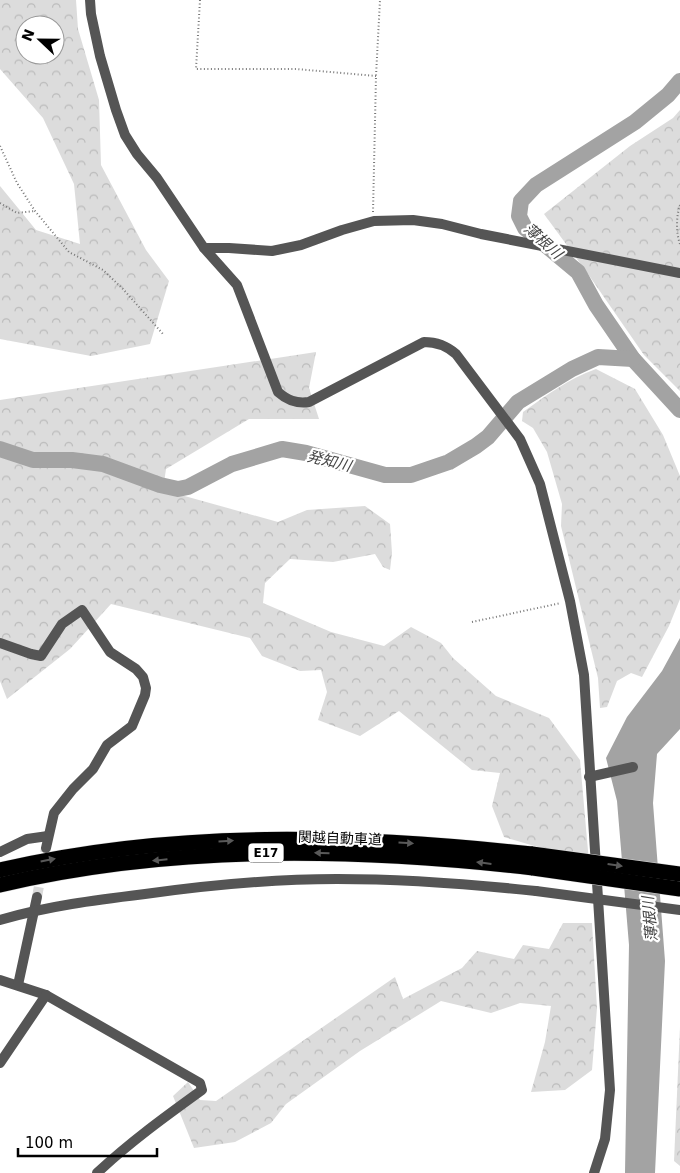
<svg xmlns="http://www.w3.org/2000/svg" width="680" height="1173" font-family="'DejaVu Sans','Noto Sans JP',sans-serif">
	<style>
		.forest { fill: url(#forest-crowns); fill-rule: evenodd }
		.water { fill: #a3a3a3 }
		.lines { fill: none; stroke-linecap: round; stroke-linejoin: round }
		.river { stroke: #a3a3a3; stroke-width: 16 }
		.minor-tunnel { stroke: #d9d9d9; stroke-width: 10; stroke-dasharray: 10 5; stroke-linecap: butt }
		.motorway-casing { stroke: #dbdbdb; stroke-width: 16 }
		.path { stroke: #777; stroke-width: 2; stroke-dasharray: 1 2.5; stroke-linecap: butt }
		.minor { stroke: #555; stroke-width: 10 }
		.tertiary { stroke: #555; stroke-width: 10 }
		.motorway { stroke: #000; stroke-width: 15 }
		.motorway-bridge-casing { stroke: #dbdbdb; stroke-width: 16; stroke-linecap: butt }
		.tertiary-bridge { stroke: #555; stroke-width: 10 }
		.motorway-bridge { stroke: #000; stroke-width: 15 }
		.oneway { fill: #595959 }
		.labels { text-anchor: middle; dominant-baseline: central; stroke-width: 4.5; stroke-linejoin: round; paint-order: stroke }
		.shield { fill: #fff; stroke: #4c4c4c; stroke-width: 1 }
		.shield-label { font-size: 12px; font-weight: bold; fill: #000 }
		.street-label { font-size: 14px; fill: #000; stroke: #fff }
		.water-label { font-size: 15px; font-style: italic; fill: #444; stroke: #fff }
	</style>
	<defs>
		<pattern id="forest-crowns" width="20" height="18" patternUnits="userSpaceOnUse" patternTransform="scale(1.25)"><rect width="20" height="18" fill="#dcdcdc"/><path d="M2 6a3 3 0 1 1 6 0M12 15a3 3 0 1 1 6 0" fill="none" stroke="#bbb"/></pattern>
	</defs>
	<rect width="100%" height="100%" fill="#fff"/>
	<g class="forest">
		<path d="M0 0H76L78 29 99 100 101 165 146 250 169 281 150 344 91 356 0 339V186L36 230 80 244 74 184 43 118 0 69ZM25 25H55V55H25Z"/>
		<path d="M680 110V391L644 355 588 274 544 214 630 146 673 118Z"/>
		<path d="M316 352 309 388 319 419H249L166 469 163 490 278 522 307 510 365 506 390 524 392 553 390 570 383 567 375 554 333 562 290 559 265 583 263 603 331 632 384 646 411 627 441 643 453 658 496 696 549 718 580 760 589 862 504 837 492 806 500 773 472 770 399 711 360 736 318 720 327 692 321 670 300 671 262 656 250 638 111 604 70 649 7 699 0 681V400Z"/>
		<path d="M596 369 635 389 663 435 680 476V599L669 626 642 677 631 673 617 681 607 707 600 708 598 678 561 526 562 504 547 452 533 428 522 421 523 412C547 395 568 379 596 369Z"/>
		<path d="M563 923H592L597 1008 592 1070 565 1090 531 1092 545 1042 551 1006 520 1003 491 1013 441 1001 360 1051 286 1104 271 1123 235 1142 194 1148 173 1096 188 1082 200 1100 216 1101 395 977 403 999 462 968 477 951 514 959 523 945 549 949Z"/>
		<path d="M680 1027V1166L674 1161Z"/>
	</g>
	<path class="water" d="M680 638V729L657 754 653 803 665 961 655 1173H625L629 945 617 801 606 758 627 717 662 671Z"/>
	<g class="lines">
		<g class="river">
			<path d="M680 81 668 95 635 122 536 185 521 201 519 216 525 228 578 272 596 305 633 359 680 410"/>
			<path d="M0 449 33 460H72L103 464 160 485 178 489 188 487 232 464 282 449 306 453 385 475H411L449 462 476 446 488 437 518 402 572 369 598 357 633 359"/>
		</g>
		<path class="minor-tunnel" d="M37 897 46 848"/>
		<g class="motorway-casing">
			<g id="motorway">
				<path d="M0 870C175 829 355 835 532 854"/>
				<path d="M0 885C175 844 356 848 533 868"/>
			</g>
		</g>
		<g class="path">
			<path d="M200 0 196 69H296L376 76"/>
			<path d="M0 146 17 183 35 211 69 252 103 270 123 289 163 334"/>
			<path d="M0 203 17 213 35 211"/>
			<path d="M680 205C676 217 676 233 680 244"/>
			<path d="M373 212 376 76 380 0"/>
			<path d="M472 622 561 603"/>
		</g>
		<g class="minor">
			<path d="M90 0 91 14 100 56 116 110 125 135 137 154 157 178 204 248 237 285 278 392C287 400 296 404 309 402L424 342C436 342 447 346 456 354L520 439 540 484 570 601 584 675 610 1090 605 1139 594 1173"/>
			<path d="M0 643 31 654 41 656 62 624 82 610 110 652 136 669 143 677 146 688 145 695 132 726 107 745 93 769 73 789 54 813 46 848"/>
			<path d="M589 777 633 767"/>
			<path d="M0 852 27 839 48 836"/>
			<path d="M0 980 46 995 200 1083 202 1090C166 1116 130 1142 97 1173"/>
			<path d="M18 985 37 897"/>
			<path d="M0 1063 46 995"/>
		</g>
		<g class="tertiary">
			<path d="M204 248H229L272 251 301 245 342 230 374 221 413 220 442 224 481 234 680 273"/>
			<path d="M0 920C47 906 96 900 145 894 209 885 272 879 337 879 403 879 470 884 536 891"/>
		</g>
		<use href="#motorway" class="motorway"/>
		<g class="motorway-bridge-casing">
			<g id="motorway-bridge">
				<path d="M532 854 680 874"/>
				<path d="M533 868 680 889"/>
			</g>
		</g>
		<path class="tertiary-bridge" d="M536 891 680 910"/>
		<use href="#motorway-bridge" class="motorway-bridge"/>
	</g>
	<defs><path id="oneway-solid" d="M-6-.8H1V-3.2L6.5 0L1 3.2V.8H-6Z" transform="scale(1.25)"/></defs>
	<g class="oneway">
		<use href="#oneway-solid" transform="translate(226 841) rotate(-3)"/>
		<use href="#oneway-solid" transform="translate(406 843) rotate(3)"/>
		<use href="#oneway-solid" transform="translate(322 853) rotate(-179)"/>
		<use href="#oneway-solid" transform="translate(48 860) rotate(-11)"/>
		<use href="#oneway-solid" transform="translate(160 860) rotate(174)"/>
		<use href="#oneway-solid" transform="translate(484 863) rotate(-173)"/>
		<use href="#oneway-solid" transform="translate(615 865) rotate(8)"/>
	</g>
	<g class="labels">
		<rect class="shield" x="248.5" y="843.5" width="35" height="19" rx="4"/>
		<g class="shield-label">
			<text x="266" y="853">E17</text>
		</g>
		<g class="street-label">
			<text transform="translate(340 838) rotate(2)">関越自動車道</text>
		</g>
		<g class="water-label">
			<text transform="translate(543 241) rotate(42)">薄根川</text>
			<text transform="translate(329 461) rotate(14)">発知川</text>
			<text transform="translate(650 919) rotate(-95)">薄根川</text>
		</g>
	</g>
	<g transform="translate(40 40) rotate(292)"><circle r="24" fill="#ffffff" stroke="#999999"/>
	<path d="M0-4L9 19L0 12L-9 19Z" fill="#000000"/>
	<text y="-8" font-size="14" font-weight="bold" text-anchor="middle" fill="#000000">N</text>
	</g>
	<path d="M18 1148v8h139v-8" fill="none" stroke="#000000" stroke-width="2.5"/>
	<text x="25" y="1148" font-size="15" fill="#000000" stroke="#ffffff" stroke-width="4" paint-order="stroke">100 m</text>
</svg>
